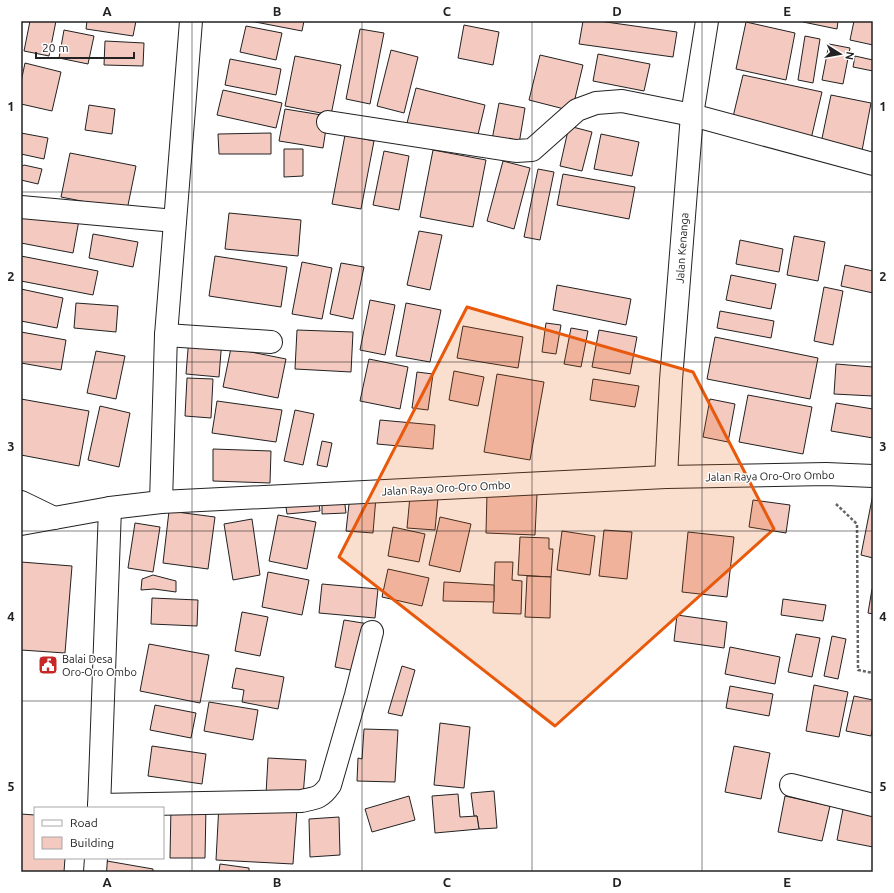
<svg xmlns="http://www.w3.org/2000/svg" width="894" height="893" font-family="Ubuntu,sans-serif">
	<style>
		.building { fill: #f3c9c0; stroke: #222 }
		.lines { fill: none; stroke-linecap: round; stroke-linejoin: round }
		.minor-casing { stroke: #222; stroke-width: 24 }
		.secondary-casing { stroke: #222; stroke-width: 24 }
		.path { stroke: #646464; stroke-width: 2.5; stroke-dasharray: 3 2; stroke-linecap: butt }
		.minor { stroke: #fff; stroke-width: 22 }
		.secondary { stroke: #fff; stroke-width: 22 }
		.marked { fill: #e8590c; fill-opacity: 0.2; stroke: #e8590c; stroke-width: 3; stroke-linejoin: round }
		.grid { fill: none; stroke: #222; stroke-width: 1; stroke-opacity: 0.55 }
		.labels { text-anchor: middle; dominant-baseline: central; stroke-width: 3; stroke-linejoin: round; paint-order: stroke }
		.street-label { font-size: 11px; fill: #222; stroke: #fff }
		.poi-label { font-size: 11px; fill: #222; stroke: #fff; text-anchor: start }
		.neatline { fill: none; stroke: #222; stroke-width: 1.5 }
		.grid-label { font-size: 13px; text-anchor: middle; font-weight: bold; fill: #222 }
	</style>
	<rect width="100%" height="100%" fill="#fff"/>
	<g class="building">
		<path d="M30 21H56L49 56 24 51Z"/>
		<path d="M87 21H136L133 36 86 29Z"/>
		<path d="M250 21H304L302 31Z"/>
		<path d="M583 21H599L677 32 673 57 579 44Z"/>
		<path d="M803 21H838L837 29 803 22Z"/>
		<path d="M854 21H873V45L850 40Z"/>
		<path d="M746 22 795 33 786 80 736 69Z"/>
		<path d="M464 25 499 32 493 65 458 58Z"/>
		<path d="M246 26 282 33 276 60 240 52Z"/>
		<path d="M360 29 384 33 370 104 346 99Z"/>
		<path d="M64 30 94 36 88 64 59 58Z"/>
		<path d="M805 36 820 39 813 83 798 80Z"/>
		<path d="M105 41 144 43 143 66 104 65Z"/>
		<path d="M829 44 850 48 843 84 822 80Z"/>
		<path d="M391 50 418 57 404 113 377 106Z"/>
		<path d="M598 54 650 64 644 91 593 81Z"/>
		<path d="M540 55 583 65 572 111 529 100Z"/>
		<path d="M295 56 341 65 331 115 285 106Z"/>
		<path d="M855 56 873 60V71L853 67Z"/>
		<path d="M230 59 281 69 276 95 225 85Z"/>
		<path d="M25 63 61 72 52 111 21 104V82Z"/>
		<path d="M743 75 822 92 811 139 732 121Z"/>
		<path d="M416 88 485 105 476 143 406 127Z"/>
		<path d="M223 90 282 103 276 128 217 115Z"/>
		<path d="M831 95 871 103 861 156 820 148Z"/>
		<path d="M499 103 525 108 518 150 491 145Z"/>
		<path d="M89 105 115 109 112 134 85 130Z"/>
		<path d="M285 109 328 116 323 148 279 141Z"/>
		<path d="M569 126 592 132 582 171 560 166Z"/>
		<path d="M21 133 48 138 44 159 21 154Z"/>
		<path d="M271 133V154H219L218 134Z"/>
		<path d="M601 134 639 142 632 176 594 169Z"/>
		<path d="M345 135 374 141 361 209 332 204Z"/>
		<path d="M284 149H303V176L284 177Z"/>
		<path d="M433 150 486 160 473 227 420 217Z"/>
		<path d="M384 151 409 156 399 210 373 205Z"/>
		<path d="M70 153 136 166 127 210 61 197Z"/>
		<path d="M503 161 530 168 514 229 487 221Z"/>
		<path d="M24 165 42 169 38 184 21 180V167Z"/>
		<path d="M538 169 554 172 540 240 524 237Z"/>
		<path d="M563 174 635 187 629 219 557 205Z"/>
		<path d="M21 209 79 220 73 253 21 243Z"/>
		<path d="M229 213 301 220 298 256 225 249Z"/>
		<path d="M419 231 442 235 430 290 407 285Z"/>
		<path d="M93 234 138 242 133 267 89 258Z"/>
		<path d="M794 236 825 242 818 281 787 275Z"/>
		<path d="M740 240 783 249 779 272 736 264Z"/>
		<path d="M21 256 98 271 93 295 21 281Z"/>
		<path d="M215 256 287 267 281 307 209 296Z"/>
		<path d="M302 262 332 268 322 319 292 314Z"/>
		<path d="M341 263 364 267 353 319 330 314Z"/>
		<path d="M845 265 873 271V293L841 286Z"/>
		<path d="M731 275 776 284 771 309 726 300Z"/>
		<path d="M557 285 631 299 626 325 553 310Z"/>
		<path d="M824 287 843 291 833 345 814 341Z"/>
		<path d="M21 289 63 298 57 328 21 321Z"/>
		<path d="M370 300 395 305 385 355 360 350Z"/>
		<path d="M76 303 118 306 116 332 74 328Z"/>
		<path d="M406 303 441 310 430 362 396 356Z"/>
		<path d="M720 311 774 321 771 338 717 328Z"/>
		<path d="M546 323 561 325 556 354 542 352Z"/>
		<path d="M463 326 523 337 518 368 457 358Z"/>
		<path d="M571 328 588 331 581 367 564 364Z"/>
		<path d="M297 330 353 332 351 372 295 369Z"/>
		<path d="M599 330 637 337 630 374 592 367Z"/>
		<path d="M21 332 66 340 61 370 21 363Z"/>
		<path d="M189 337 222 339 219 377 186 374Z"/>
		<path d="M715 337 818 358 810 399 707 379Z"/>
		<path d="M231 348 286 359 278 398 223 387Z"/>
		<path d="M96 351 125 356 116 399 87 393Z"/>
		<path d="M369 359 408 367 400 409 360 401Z"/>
		<path d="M836 364 873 367V396L834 394Z"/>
		<path d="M454 371 484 377 478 406 449 400Z"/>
		<path d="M417 372 433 374 428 410 412 408Z"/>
		<path d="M497 374 544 382 530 460 484 452Z"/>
		<path d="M187 378 213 379 211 418 185 416Z"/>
		<path d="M593 379 639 386 635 407 590 400Z"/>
		<path d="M748 395 812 407 803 454 739 442Z"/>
		<path d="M21 399 89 411 79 466 21 455Z"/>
		<path d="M710 399 735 404 728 442 703 437Z"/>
		<path d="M217 401 282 410 276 442 212 433Z"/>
		<path d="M836 403 873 409V438L831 431Z"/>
		<path d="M100 406 130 413 119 467 88 460Z"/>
		<path d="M295 410 314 414 303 465 284 461Z"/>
		<path d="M380 420 435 425 433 449 377 444Z"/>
		<path d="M322 441 332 443 327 467 317 465Z"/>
		<path d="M213 449 271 451 270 483 213 481Z"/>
		<path d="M487 493 537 494 535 535 486 533Z"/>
		<path d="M873 494V558L861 555Z"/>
		<path d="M350 495 376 497 373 533 346 531Z"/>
		<path d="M318 496 320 511 287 514 285 500Z"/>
		<path d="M410 496 438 498 435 530 407 528Z"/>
		<path d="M344 497 346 513 322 514V499Z"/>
		<path d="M753 500 790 505 786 533 749 527Z"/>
		<path d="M169 511 215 517 208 569 163 563Z"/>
		<path d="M278 515 316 522 307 569 269 561Z"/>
		<path d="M440 517 471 524 460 572 429 565Z"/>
		<path d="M252 519 260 575 233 580 224 524Z"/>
		<path d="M135 523 160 527 153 572 128 568Z"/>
		<path d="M393 527 425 534 419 562 388 556Z"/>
		<path d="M604 530 632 532 627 579 599 576Z"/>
		<path d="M562 531 595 536 590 575 557 570Z"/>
		<path d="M688 532 734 537 727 597 682 592Z"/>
		<path d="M520 537 549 538V549H553L551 577 518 575Z"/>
		<path d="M21 562 72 566 65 653 21 650Z"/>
		<path d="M495 562H513L512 580 522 581 521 614 493 613Z"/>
		<path d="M388 569 429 578 422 606 382 597Z"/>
		<path d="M268 572 309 580 302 615 262 607Z"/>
		<path d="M153 575 176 581V592L154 589 141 590 142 579Z"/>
		<path d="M527 576 551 577 550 618 525 617Z"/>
		<path d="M444 582 494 585V602L443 601Z"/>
		<path d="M322 584 378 589 375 618 319 613Z"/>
		<path d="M872 589H873V614L868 613Z"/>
		<path d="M152 598 198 600 197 626 151 624Z"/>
		<path d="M783 599 826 605 823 621 781 615Z"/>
		<path d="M242 612 268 617 260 656 235 651Z"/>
		<path d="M677 615 727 622 724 648 674 641Z"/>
		<path d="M344 620 369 624 361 672 335 667Z"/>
		<path d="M796 634 820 638 812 677 788 672Z"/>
		<path d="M832 636 846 639 838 679 824 676Z"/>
		<path d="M149 644 209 655 200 703 140 691Z"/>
		<path d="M730 647 780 657 775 684 725 674Z"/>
		<path d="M402 666 415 670 402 716 388 713Z"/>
		<path d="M236 668 284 677 278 709 242 702 244 690 232 688Z"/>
		<path d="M814 685 848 692 839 737 806 731Z"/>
		<path d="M730 686 773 694 769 716 726 708Z"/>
		<path d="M854 696 873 700V727L871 736 846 731Z"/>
		<path d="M209 702 258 710 253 740 204 731Z"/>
		<path d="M155 705 196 713 191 738 150 730Z"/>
		<path d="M440 723 470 727 464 788 434 785Z"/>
		<path d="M364 729 398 730 395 782 357 781 358 758 362 759Z"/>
		<path d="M152 746 206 754 202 784 148 776Z"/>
		<path d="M734 746 770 753 761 799 725 792Z"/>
		<path d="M268 758 306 760 303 796 266 794Z"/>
		<path d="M494 791 497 828 479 829 477 816H474L471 793Z"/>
		<path d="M458 794 460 817 477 816 479 829 435 833 432 796Z"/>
		<path d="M409 796 415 820 372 832 365 809Z"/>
		<path d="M785 796 830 806 822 841 778 832Z"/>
		<path d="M219 804 297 809 293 864 216 860Z"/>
		<path d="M171 806H206L205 858H170Z"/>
		<path d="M843 809 873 815V847L837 840Z"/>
		<path d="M21 814 35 815V858H65L64 872H21Z"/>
		<path d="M339 817 340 855 310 857 309 819Z"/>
		<path d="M107 861 153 869V872H105Z"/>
		<path d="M220 864 249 868V872H219Z"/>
	</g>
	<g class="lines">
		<g class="minor-casing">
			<g id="minor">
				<path d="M328 122 516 151 532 150 577 110 596 103 622 101 692 115 873 164"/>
				<path d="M21 207 175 221"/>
				<path d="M166 335 271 342"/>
				<path d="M666 477 671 380 692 115 707 21"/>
				<path d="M21 502 54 518"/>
				<path d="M161 502 166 335 191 21"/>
				<path d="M791 785 873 805"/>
				<path d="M99 805 301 801C316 798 321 798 330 785L356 695 372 632"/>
				<path d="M99 808 110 508"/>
				<path d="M95 872 96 858"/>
			</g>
		</g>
		<g class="secondary-casing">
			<path id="secondary" d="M21 524 110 508 161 502 666 477 826 474 873 476"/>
		</g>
		<path class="path" d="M836 504 857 524 858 670 873 673"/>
		<use href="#minor" class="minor"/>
		<use href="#secondary" class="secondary"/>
	</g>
	<path class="marked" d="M467 307 693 372 774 529 555 726 339 557Z"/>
	<path class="grid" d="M192 21V872M362 21V872M532 21V872M702 21V872M21 192H873M21 362H873M21 531H873M21 701H873"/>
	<defs>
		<g id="civic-square" transform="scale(1)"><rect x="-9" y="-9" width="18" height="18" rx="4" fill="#c62828" stroke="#fff"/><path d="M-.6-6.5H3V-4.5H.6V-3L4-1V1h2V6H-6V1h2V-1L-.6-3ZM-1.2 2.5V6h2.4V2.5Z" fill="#fff"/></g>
	</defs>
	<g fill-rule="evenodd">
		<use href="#civic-square" x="48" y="665"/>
	</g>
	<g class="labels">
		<g class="street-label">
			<text transform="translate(682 248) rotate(-86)">Jalan Kenanga</text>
			<text transform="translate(770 476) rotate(-1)">Jalan Raya Oro-Oro Ombo</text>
			<text transform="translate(446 488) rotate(-3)">Jalan Raya Oro-Oro Ombo</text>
		</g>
		<g class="poi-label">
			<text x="62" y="659">Balai Desa<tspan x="62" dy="13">Oro-Oro Ombo</tspan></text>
		</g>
	</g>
	<rect width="894" height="893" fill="none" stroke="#ffffff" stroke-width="44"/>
	<rect x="34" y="807" width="130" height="52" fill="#ffffff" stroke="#a7a7a7"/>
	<rect x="42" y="820" width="20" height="6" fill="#ffffff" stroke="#a7a7a7"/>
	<text x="70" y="827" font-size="12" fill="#222222">Road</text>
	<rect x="42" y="837" width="20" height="12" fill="#f3c9c0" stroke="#a7a7a7"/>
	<text x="70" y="847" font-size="12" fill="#222222">Building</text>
	<g transform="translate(840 54) rotate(101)" stroke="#ffffff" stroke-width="3" paint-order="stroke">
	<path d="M0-3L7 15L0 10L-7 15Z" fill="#222222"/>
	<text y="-6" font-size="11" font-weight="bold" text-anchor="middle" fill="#222222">N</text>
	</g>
	<path d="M36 52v6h98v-6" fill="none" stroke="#222222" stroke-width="2"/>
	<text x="42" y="52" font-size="12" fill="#222222" stroke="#ffffff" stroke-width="3" paint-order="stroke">20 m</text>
	<rect x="22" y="22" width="850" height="849" class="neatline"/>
	<g class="grid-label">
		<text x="107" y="16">A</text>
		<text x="277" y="16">B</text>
		<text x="447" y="16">C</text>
		<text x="617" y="16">D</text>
		<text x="787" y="16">E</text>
		<text x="11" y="111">1</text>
		<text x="883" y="111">1</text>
		<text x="11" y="281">2</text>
		<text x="883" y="281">2</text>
		<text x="11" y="451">3</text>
		<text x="883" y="451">3</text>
		<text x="11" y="621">4</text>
		<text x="883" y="621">4</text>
		<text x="11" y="791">5</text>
		<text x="883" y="791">5</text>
		<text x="107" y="887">A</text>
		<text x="277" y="887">B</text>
		<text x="447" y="887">C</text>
		<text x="617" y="887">D</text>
		<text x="787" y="887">E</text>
	</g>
</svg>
